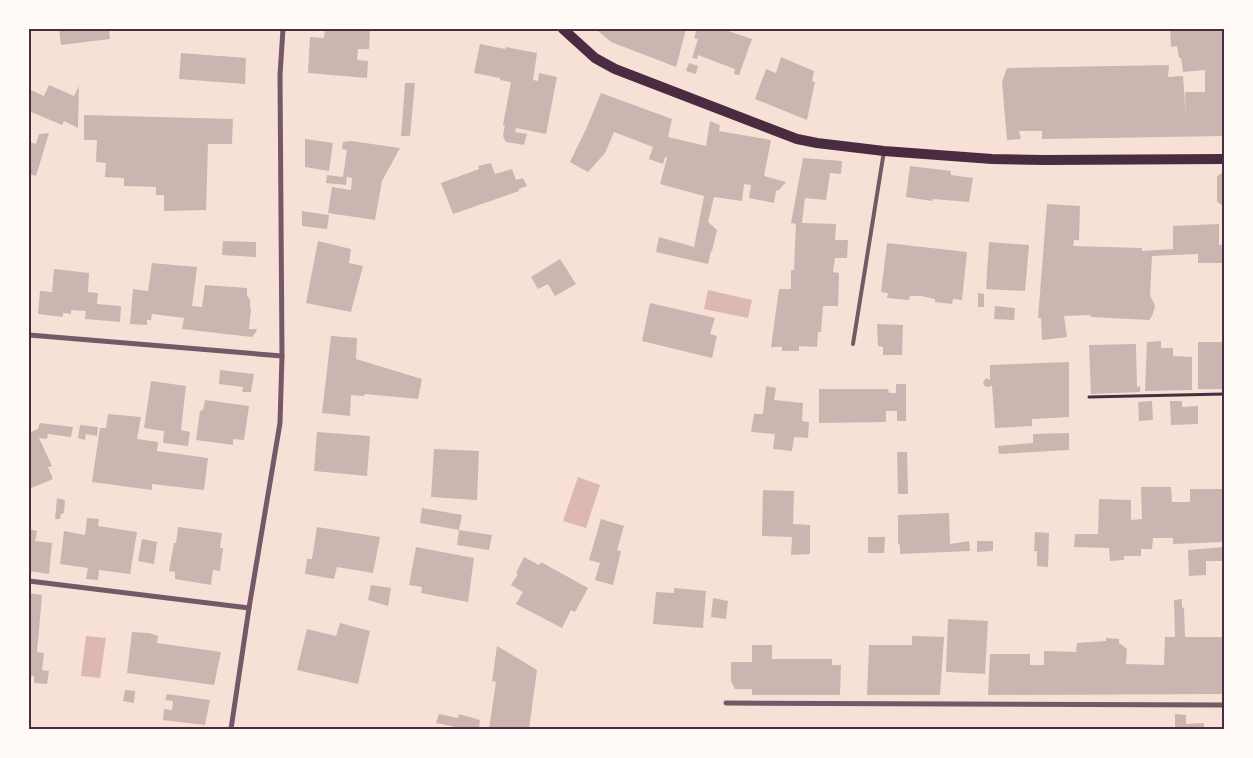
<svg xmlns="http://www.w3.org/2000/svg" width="1253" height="758" font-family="Rubik,sans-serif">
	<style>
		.water { fill: #dcb8b0 }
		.building { fill: #ccb4b1 }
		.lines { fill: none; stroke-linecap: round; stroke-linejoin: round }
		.path { stroke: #4a2c40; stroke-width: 3 }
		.service { stroke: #755966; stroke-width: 4 }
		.minor { stroke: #755966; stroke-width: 5 }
		.secondary { stroke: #4a2c40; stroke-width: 10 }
		.neatline { fill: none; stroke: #4a2c40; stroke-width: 2 }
	</style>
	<rect width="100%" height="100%" fill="#f7e1d7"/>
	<g class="water">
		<path d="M708 290 752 300 748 318 704 309Z"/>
		<path d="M578 477 600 485 586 528 563 521Z"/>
		<path d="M86 636 106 638 100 678 81 676Z"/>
	</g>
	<g class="building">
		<path d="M59 29H109L110 39 61 45Z"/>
		<path d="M325 29H370L369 49H358L357 60 368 61 367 78 308 73 310 37 324 38Z"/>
		<path d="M598 29H608L613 31 614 29H686L676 67 611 42 598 31Z"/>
		<path d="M697 29H722L752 39 739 75 734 74 735 69 698 55 697 59 692 58 698 39 694 38Z"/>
		<path d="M1170 29H1224V136L1042 139V131H1019L1021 139 1007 140 1002 82 1007 68 1169 65 1168 77 1183 76 1186 117 1185 92H1205V70L1183 72 1181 58H1179L1177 46 1171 47Z"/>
		<path d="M480 44 505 49 506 47 537 53 533 80 538 81 539 73 557 77 546 134 516 128 515 132 527 134 524 145 506 142 503 136 505 125H503L511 82 500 80V78L474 73Z"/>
		<path d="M181 53 246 58 245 84 179 79Z"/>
		<path d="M781 57 814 71 812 81 815 82 807 120 755 99 766 69 776 73Z"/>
		<path d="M689 63 698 66 696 74 686 71Z"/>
		<path d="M405 83H415L410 136H401Z"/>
		<path d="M49 85 74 96 79 86 78 128 64 121 62 125 29 111V89L44 96Z"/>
		<path d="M601 93 672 119 668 137 706 146 710 121 720 125 719 131 771 140 764 176 786 182 779 190 776 191 774 203 749 198 751 185 744 184 742 201 714 197 708 222 717 230 712 251H711L708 264 656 252 659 237 694 247 704 196 660 184 667 158 665 157 663 164 649 159 653 147 614 132 605 153 588 172 570 162 587 127Z"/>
		<path d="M84 115 233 119 232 144H208L206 210 164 211V195H156V187L124 186V178L105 177 106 163 96 162 97 140H84Z"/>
		<path d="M49 133 36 176 29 174V142L36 144 39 134Z"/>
		<path d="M305 139 333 143 329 171 305 167Z"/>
		<path d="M351 141 400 148 382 181 375 220 328 213 332 187 351 190 352 178 347 177 346 185 326 183 327 175 343 177 347 150 342 149 343 142Z"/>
		<path d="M803 158 842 161 841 174 830 173 826 200 805 198 802 223 836 224 835 240H848L847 258H835L833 272 839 273 838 306H823L821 332H818L817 347 799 346V351H782V347H771L779 289H791V270H794L796 224 791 223Z"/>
		<path d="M491 163 495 174 512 169 516 180 523 178 527 186 519 189V191L453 214 441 183 479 169 478 166Z"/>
		<path d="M910 166 951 171V175L973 178 969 202 933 199 932 201 906 197Z"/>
		<path d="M1222 173 1224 175V205L1223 206 1217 202V176Z"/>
		<path d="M1047 204 1080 206 1079 240H1074L1073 246 1142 248V251L1173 249V226L1219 224V245H1224V263H1198V254L1152 256 1150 295 1155 306 1152 316 1149 320 1091 317 1090 315 1064 316 1067 337 1042 340 1041 318H1038Z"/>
		<path d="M302 211 329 215 327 229 302 226Z"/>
		<path d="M223 241 256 242V257L222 255Z"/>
		<path d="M318 241 351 249 349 263 363 266 351 312 306 303Z"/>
		<path d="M989 242 1029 245 1025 291 986 289Z"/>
		<path d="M887 243 967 252 962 300 953 299 952 304 935 302V299L921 296H910L909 300 887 298 888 293 881 292Z"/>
		<path d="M560 259 576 284 555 296 548 284 538 289 531 277Z"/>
		<path d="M152 263 197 267 192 306 202 307 205 285 247 288V295L250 300V307L251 308 249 329H257L256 332 252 337 182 329 184 318 152 314 151 320H147V325L130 324 133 289 148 291Z"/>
		<path d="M54 269 89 273 88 292 98 293 97 304 121 306 120 322 85 319 86 311 71 310V314L63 313V317L38 314 40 291 52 292Z"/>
		<path d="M978 293 984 294V307H978Z"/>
		<path d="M650 303 715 318 710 334 717 336 712 358 642 341Z"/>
		<path d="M995 306 1015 308 1014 320 994 319Z"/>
		<path d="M877 324 903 325 902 355H883V347L878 346Z"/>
		<path d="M331 336 357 338 356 359 422 379 418 399 365 394 364 396 351 395 350 416 322 413Z"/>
		<path d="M1161 341V348H1173V356L1192 357V390L1145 391 1147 342Z"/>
		<rect x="1198" y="342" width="26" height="47"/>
		<path d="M1136 344 1137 387 1140 386V392L1091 394 1089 345Z"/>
		<path d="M1069 362V417L1032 419V426L995 428 992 386 987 387 985 386 983 383 986 378 990 380V365Z"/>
		<path d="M220 370 254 374 251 392H242L243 387 219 384Z"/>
		<path d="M151 381 186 386 181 430 190 432 188 446 163 443 164 431 144 428Z"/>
		<path d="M896 384H906V421H897V411H886V422L819 423V389H888L889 393H896Z"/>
		<path d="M766 386 776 388 774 400 803 403 802 421 809 422 808 438 794 437 792 451 773 449 775 434 751 432 754 414H763Z"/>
		<path d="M205 400 249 406 244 440 233 439V445L196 440 200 411 203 410Z"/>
		<path d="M1152 401 1153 420 1139 421 1138 402Z"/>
		<path d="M1170 401H1182V407L1198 406V424L1171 425Z"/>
		<path d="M108 414 141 417 137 439 158 442 157 451 208 458 204 490 152 484V490L92 482 100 428H106Z"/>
		<path d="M40 423 73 427 71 437 48 434 47 439 39 438 52 466 48 467 53 479 29 489V433L38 429Z"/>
		<path d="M80 425 98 427 97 436 86 434 85 440 78 438Z"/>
		<path d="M317 432 370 436 367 476 314 471Z"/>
		<path d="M1069 433V450L999 454 998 446 1033 443V434Z"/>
		<path d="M434 449 479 451 477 500 431 497Z"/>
		<path d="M897 452H907L908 494H898Z"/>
		<path d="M1141 487H1171L1172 502H1190V489H1224V542L1173 544V538H1153L1152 549H1141V556H1124V560L1110 561 1109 548 1074 547 1075 534H1098L1099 499 1131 500V520L1142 519Z"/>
		<path d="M763 490 794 491 793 524 810 525V554L791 555 792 537 762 536Z"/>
		<path d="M57 498 65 500 64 513 61 514 60 519H55Z"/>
		<path d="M422 508 462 515 459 530 492 535 489 550 457 545 459 530 420 523Z"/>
		<path d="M949 513 950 544 969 541 970 551 900 554V545L898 544V515Z"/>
		<path d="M87 518 99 519 98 526 137 532 130 574 99 570 98 580 86 579 88 568 60 564 64 531 85 535Z"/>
		<path d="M601 519 624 526 617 550 621 551 613 585 595 580 600 563 589 560Z"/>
		<path d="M178 527 222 533 220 548H223L220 571 213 570 211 585 175 579V572L169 571 174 543H176Z"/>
		<path d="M317 527 380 537 373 573 337 567 334 579 305 574 307 559H312Z"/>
		<path d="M29 529 37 531 35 541 52 543 49 574 29 571Z"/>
		<path d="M1035 532 1049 533 1048 567 1037 566V551H1034Z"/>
		<path d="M868 537H885L884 553H868Z"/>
		<path d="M142 539 157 542 154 564 138 561Z"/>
		<path d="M977 541H993V551L977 552Z"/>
		<path d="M416 547 474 558 468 602 421 593 422 587 409 585Z"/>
		<path d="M1224 547V561H1206V575L1189 576 1188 550Z"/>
		<path d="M524 557 539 565 541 562 588 588 575 612 571 610 562 628 516 604 523 592 511 585 518 574 516 573Z"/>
		<path d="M371 585 391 588 388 606 368 600Z"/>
		<path d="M674 588 706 591 703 628 653 624 656 592 674 593Z"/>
		<path d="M29 593 42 595 37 652 44 653 42 670 49 671 47 684 34 683V676L29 675Z"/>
		<path d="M713 598 728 601 726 619 711 617Z"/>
		<path d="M1182 599V607L1184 608 1185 637H1224V694L988 695 990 654H1030V665H1044V651L1076 652 1077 643 1106 641V638L1119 639V643L1127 649 1126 664 1164 665 1165 637H1175L1174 600Z"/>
		<path d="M948 619 988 621 985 674 946 672Z"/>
		<path d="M340 623 370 631 358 684 297 670 307 629 336 636Z"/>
		<path d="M132 632 149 633 158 636 157 643 221 652 214 685 127 673Z"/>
		<path d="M912 636 944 637 940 695H867L869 645H912Z"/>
		<path d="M752 645H772V659H832V665H841L840 695H752V689H735L731 681V662H752Z"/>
		<path d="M497 646 537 670 529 729H489L496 682 492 681Z"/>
		<path d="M125 690 135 691 134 703 123 701Z"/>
		<path d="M167 694 210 700 205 725 163 720 164 709 172 710 173 701 165 700Z"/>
		<path d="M439 714 458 718 459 714 480 720 479 729H465L436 723Z"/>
		<path d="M1175 714 1186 715V724L1204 723V729H1175Z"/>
	</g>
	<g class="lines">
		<path class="path" d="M1089 397 1224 394"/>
		<path class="service" d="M853 344 884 151"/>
		<g class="minor">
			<path d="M29 335 282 356"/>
			<path d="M29 581 249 608"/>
			<path d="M726 703 1224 705"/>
			<path d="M231 729 249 608 280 423 282 356 280 75 283 29"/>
		</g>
		<path class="secondary" d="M563 29 595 58 615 69 797 139 817 143 884 151 992 159 1044 160 1224 159"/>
	</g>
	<rect width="1253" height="758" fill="none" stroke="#fffaf5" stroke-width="60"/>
	<rect x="30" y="30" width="1193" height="698" class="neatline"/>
</svg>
